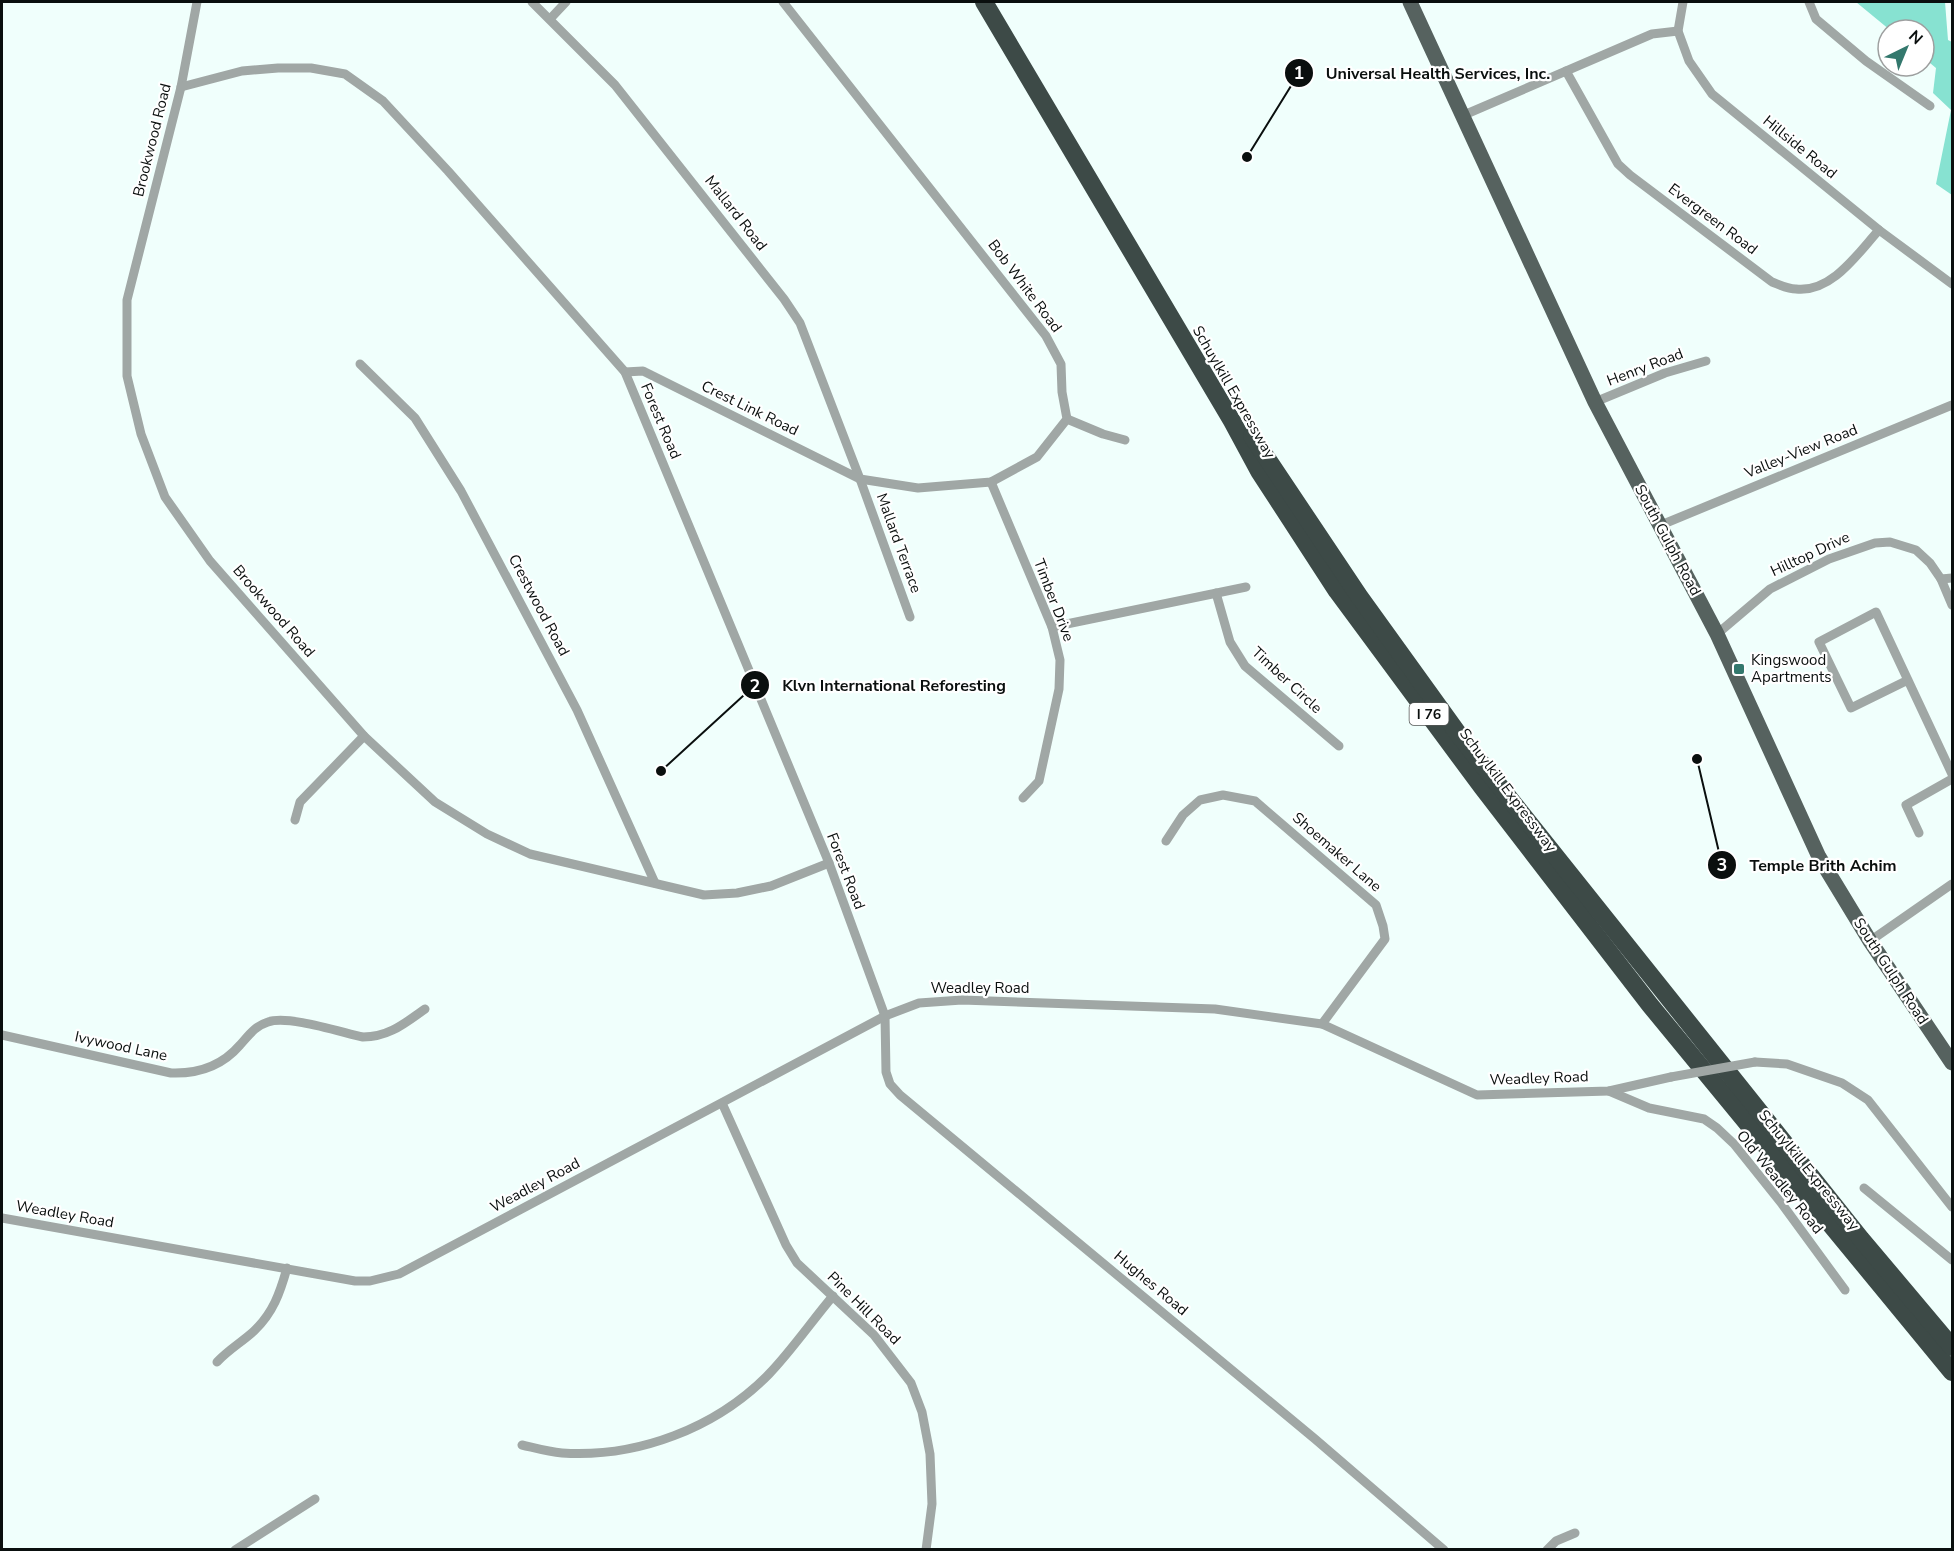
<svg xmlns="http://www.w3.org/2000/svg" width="1954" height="1551" font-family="'Nunito Sans',sans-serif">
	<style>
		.green { fill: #87e2d1 }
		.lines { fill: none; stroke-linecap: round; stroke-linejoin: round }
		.minor { stroke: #a0a7a5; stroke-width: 9 }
		.primary { stroke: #56625f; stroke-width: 15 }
		.motorway { stroke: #3d4a47; stroke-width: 18 }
		.minor-bridge { stroke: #a0a7a5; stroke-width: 9 }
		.poi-dot { fill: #33786d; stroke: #fff; stroke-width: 2 }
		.labels { text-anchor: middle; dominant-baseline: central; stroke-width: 4.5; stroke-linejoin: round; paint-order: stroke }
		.shield { fill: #fff; stroke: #545756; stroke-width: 1.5 }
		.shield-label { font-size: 14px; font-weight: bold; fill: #0a0f0e }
		.street-label { font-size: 15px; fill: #0a0f0e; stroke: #fff }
		.poi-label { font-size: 15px; fill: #0a0f0e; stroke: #fff; text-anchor: start }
		.leader { fill: none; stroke: #0a0f0e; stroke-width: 2 }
		.callout-dot { fill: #0a0f0e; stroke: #fff; stroke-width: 2 }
		.mark-label { font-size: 18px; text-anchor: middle; font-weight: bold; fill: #fff }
		.callout-label { font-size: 16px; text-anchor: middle; font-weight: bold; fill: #0a0f0e; stroke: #fff; stroke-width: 4.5; stroke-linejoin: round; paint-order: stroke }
	</style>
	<rect width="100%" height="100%" fill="#f0fffc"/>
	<path class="green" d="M1856 2H1945L1948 40 1952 42V195L1936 184 1951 110 1933 93 1936 68 1924 58V30H1890Z"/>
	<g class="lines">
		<g class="minor">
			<path d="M197 2 181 87 127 300V376L141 434 165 497 210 561 364 736 435 802 487 834 530 854 704 895 737 893 771 886 829 863"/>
			<path d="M532 2 615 85 784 299 800 323 860 479 910 617"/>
			<path d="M1683 2 1678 31 1689 61 1712 94 1879 230 1952 284"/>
			<path d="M1809 2 1816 19 1866 61 1930 106"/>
			<path d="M550 19 566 2"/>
			<path d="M1566 71 1618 164 1630 175 1772 282C1780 285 1788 289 1796 289 1832 293 1858 253 1879 230"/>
			<path d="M181 87 242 71 278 68H311L345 74 383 101 448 171 625 372 829 863 885 1016 886 1072 890 1084 900 1095 1315 1439 1444 1550"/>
			<path d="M1464 115 1652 34 1678 31"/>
			<path d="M360 364 415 418 461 491 577 710 655 883"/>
			<path d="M625 372 643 371 860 479 918 488 991 482 1037 457 1067 419 1062 392 1061 364 1046 336 783 2"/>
			<path d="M1595 402 1665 373 1706 361"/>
			<path d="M1067 419 1103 434 1125 440"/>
			<path d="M991 482 1052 627 1060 660 1059 689 1039 781 1023 798"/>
			<path d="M1661 525 1952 405"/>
			<path d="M1941 579 1952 605"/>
			<path d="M1216 593 1230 642 1245 666 1339 746"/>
			<path d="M1052 627 1246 587"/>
			<path d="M1717 634 1770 589 1829 559 1875 543 1890 542 1916 550 1930 563 1941 579 1952 578"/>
			<path d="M1908 680 1851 708 1819 642 1876 612 1952 774"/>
			<path d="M295 820 300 802 364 736"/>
			<path d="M1919 833 1906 805 1952 779"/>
			<path d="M1166 841 1183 815 1200 800 1223 795 1255 801 1376 905 1383 926 1385 939 1322 1024"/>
			<path d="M1870 941 1952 884"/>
			<path d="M2 1035 171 1073C198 1074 222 1066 240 1045 249 1035 255 1026 268 1022 288 1015 340 1032 363 1037 389 1037 405 1023 425 1009"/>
			<path d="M1755 1062 1787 1064 1842 1083 1868 1100 1952 1207"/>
			<path d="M1609 1091 1649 1108 1704 1119 1717 1128 1734 1144 1782 1204 1845 1290"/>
			<path d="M722 1103 786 1245 797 1263 874 1335 911 1383 922 1412 930 1454 932 1504 926 1550"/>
			<path d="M1864 1188 1952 1260"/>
			<path d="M2 1218 355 1281H370L399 1274 885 1016 919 1003 962 1000 1215 1009 1322 1024 1477 1095 1609 1091 1671 1077"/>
			<path d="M217 1362C228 1350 242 1342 254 1331 273 1313 280 1293 287 1268"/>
			<path d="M522 1445C535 1448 548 1452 562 1453 638 1458 716 1428 769 1374 792 1350 811 1322 833 1296"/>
			<path d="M235 1550 315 1499"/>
			<path d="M1547 1550 1556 1541 1575 1533"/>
		</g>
		<path class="primary" d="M1410 2 1595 402 1717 634 1819 857 1870 941 1952 1063"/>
		<g class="motorway">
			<path d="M984 2 1232 421 1259 471 1337 591 1482 787 1650 1005 1952 1372"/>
			<path d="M1252 436 1359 596 1462 739 1861 1239 1952 1347"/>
		</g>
		<path class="minor-bridge" d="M1671 1077 1755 1062"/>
	</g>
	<rect class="poi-dot" x="1733" y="663" width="12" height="12" rx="3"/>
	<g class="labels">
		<rect class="shield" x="1409.5" y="703" width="39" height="22" rx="4.5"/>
		<g class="shield-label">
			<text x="1429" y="714">I 76</text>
		</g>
		<g class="street-label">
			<text transform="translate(152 140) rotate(-76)">Brookwood Road</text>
			<text transform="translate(1800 147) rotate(39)">Hillside Road</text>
			<text transform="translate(736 213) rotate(52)">Mallard Road</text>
			<text transform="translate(1713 219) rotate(37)">Evergreen Road</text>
			<text transform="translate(1025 286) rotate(53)">Bob White Road</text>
			<text transform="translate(1645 367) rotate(-21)">Henry Road</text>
			<text transform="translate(1234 392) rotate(60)">Schuylkill Expressway</text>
			<text transform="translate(750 408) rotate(26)">Crest Link Road</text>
			<text transform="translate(661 421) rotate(67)">Forest Road</text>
			<text transform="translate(1801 451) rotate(-22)">Valley-View Road</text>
			<text transform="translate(1668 540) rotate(62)">South Gulph Road</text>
			<text transform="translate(899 543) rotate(70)">Mallard Terrace</text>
			<text transform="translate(1810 554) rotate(-25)">Hilltop Drive</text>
			<text transform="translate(1054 600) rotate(69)">Timber Drive</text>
			<text transform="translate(539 605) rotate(62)">Crestwood Road</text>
			<text transform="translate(274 611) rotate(49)">Brookwood Road</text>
			<text transform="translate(1287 680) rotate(43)">Timber Circle</text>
			<text transform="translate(1508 790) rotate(53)">Schuylkill Expressway</text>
			<text transform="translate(1337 852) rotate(41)">Shoemaker Lane</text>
			<text transform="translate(846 871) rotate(69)">Forest Road</text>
			<text transform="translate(1891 971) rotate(57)">South Gulph Road</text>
			<text x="980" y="988">Weadley Road</text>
			<text transform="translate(121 1046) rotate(12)">Ivywood Lane</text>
			<text transform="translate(1539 1078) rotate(-2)">Weadley Road</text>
			<text transform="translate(1809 1170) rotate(51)">Schuylkill Expressway</text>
			<text transform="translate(1780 1182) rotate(51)">Old Weadley Road</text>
			<text transform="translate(535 1185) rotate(-28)">Weadley Road</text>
			<text transform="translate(65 1214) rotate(10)">Weadley Road</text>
			<text transform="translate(1151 1283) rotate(40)">Hughes Road</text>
			<text transform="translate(864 1308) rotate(45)">Pine Hill Road</text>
		</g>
		<g class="poi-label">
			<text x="1751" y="660">Kingswood<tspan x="1751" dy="17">Apartments</tspan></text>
		</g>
	</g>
	<path class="leader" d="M1247 157L1299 73M661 771L755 685M1697 759L1722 865"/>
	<g class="callout-dot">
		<circle cx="1247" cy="157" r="6"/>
		<circle cx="661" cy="771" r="6"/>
		<circle cx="1697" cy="759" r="6"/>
		<circle cx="1299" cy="73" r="15"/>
		<circle cx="755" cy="685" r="15"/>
		<circle cx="1722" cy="865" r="15"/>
	</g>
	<g class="mark-label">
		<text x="1299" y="79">1</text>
		<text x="755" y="692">2</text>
		<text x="1722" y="871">3</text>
	</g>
	<g class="callout-label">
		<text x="1438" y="79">Universal Health Services, Inc.</text>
		<text x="894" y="691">Klvn International Reforesting</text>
		<text x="1823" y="871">Temple Brith Achim</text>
	</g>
	<rect width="1954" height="1551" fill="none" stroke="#0a0f0e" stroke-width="6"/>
	<g transform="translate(1906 48) rotate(43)"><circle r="28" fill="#ffffff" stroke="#9d9f9f" stroke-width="1.5"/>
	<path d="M0-4.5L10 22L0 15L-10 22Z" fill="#33786d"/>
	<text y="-9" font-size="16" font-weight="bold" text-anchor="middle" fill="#0a0f0e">N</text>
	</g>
</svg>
